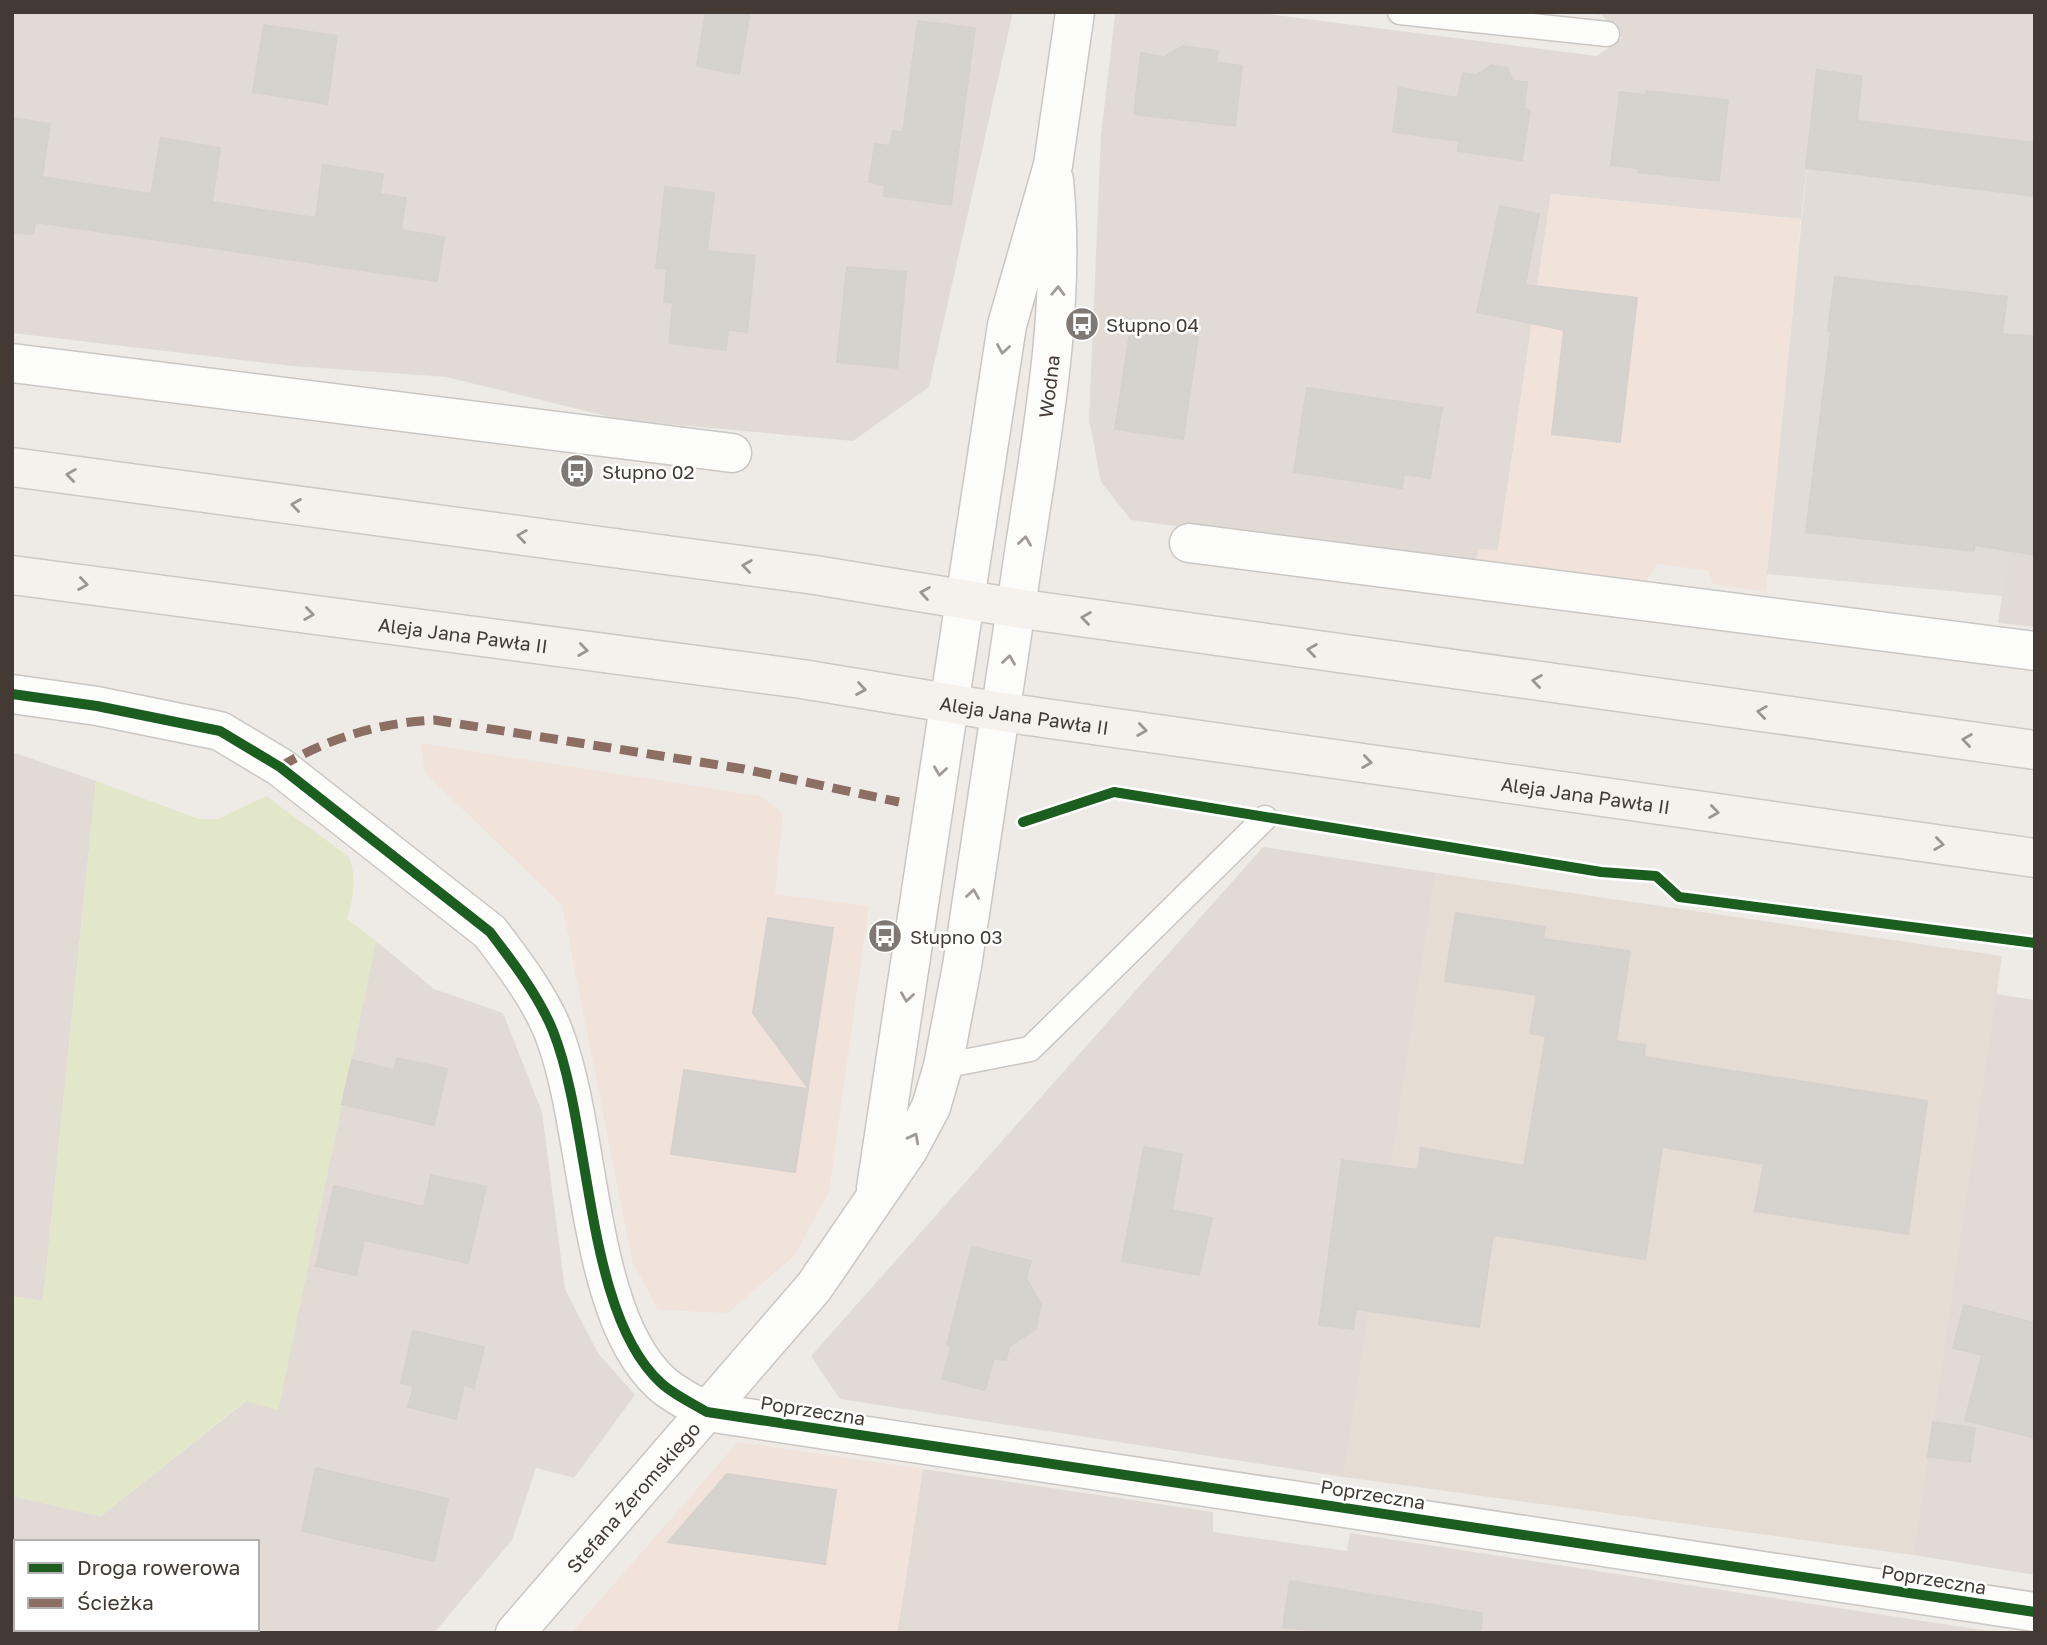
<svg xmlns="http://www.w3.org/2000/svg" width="2047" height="1645" font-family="'Golos Text',sans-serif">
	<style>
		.residential { fill: #e2dbd5; fill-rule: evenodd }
		.commercial { fill: #f1e3da }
		.industrial { fill: #e1dcd8 }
		.education { fill: #e5dcd3 }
		.green { fill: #e1e7c8 }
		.building { fill: #d6d2ce; stroke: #d6d1cd; stroke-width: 2 }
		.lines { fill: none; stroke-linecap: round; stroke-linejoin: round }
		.service-casing { stroke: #cac7c3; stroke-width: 27 }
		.minor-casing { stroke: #cac7c3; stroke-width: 41 }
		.tertiary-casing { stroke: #cac7c3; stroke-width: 41 }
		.secondary-casing { stroke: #cec8c0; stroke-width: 41 }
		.service { stroke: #fcfcfb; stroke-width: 24 }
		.minor { stroke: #fcfcfb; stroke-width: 38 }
		.tertiary { stroke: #fcfcfb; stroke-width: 38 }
		.secondary { stroke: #f5f2ed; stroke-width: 38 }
		.quiet { stroke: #8d6e63; stroke-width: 9; stroke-dasharray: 18 9; stroke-linecap: butt }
		.cycleway-casing { stroke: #fff; stroke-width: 15 }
		.cycleway { stroke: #1b5e20; stroke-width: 10 }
		.oneway { stroke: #a09b98 }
		.oneway2 { stroke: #9c9690 }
		.labels { text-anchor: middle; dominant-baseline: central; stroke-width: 5; stroke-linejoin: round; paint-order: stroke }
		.poi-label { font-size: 19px; fill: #433a34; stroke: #fff; text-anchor: start }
		.street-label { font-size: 19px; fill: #433a34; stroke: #fff }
	</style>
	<rect width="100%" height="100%" fill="#eeebe7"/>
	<g class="residential">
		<path d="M12 12H1013L929 387 853 441 623 420 446 377 292 366 12 333Z"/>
		<path d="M1120 12H1252L1597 56 1622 38 1602 15 1578 12H2035V143L1812 115 1801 219 1551 194 1498 551 1474 567 1131 520 1101 482 1089 420 1101 135 1115 15Z"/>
		<path d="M2035 378V627L1998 623Z"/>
		<path d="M12 752 96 781 43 1301 12 1296Z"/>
		<path d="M1263 847 1436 873 1344 1477 840 1399 811 1356Z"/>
		<path d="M376 941 434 989 503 1013 542 1112 565 1289 598 1353 635 1395 574 1478 536 1468 512 1540 434 1633H12V1496L101 1516 246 1401 278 1409ZM16 1542H257V1629H16Z"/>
		<path d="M1996 994 2035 1000V1575L1913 1555Z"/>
		<path d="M923 1469 1213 1512V1532L1347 1551 1350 1533 2002 1633H897Z"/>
	</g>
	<g class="commercial">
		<path d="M1551 194 1801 219 1766 592 1713 584 1709 571 1658 564 1643 585 1474 567 1479 549 1498 551Z"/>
		<path d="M420 743 760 796 783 813 775 894 869 906 829 1192 794 1256 728 1313 658 1310 632 1261 562 905 425 773Z"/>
		<path d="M738 1442 923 1469 897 1633H571Z"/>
	</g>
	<path class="industrial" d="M1812 115 2035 143V378L2003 596 1767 574Z"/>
	<path class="education" d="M1436 873 2002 956 1913 1555 1344 1477Z"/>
	<path class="green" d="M96 781 199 819H218L266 796 349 857C357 879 354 896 347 919L376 941 278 1410 245 1401 101 1516 12 1496V1296L43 1301Z"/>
	<g class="building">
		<path d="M706 12H750L739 74 697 66Z"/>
		<path d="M918 21 975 28 951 205 884 196 885 185 869 182 875 144 890 146 893 131 903 132Z"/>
		<path d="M264 25 337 36 327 104 253 92Z"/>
		<path d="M1183 46 1218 51 1216 62 1242 66 1235 126 1134 114 1141 53 1164 57Z"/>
		<path d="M1491 65 1507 68 1513 81 1527 82 1524 109 1530 110 1522 160 1458 151 1459 141 1393 132 1399 88 1458 98 1463 73 1477 75Z"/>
		<path d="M1817 70 1862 76 1857 121 2035 143V196L1806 168Z"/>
		<path d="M1646 91 1728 100 1719 181 1638 172V168L1611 165 1620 92 1646 95Z"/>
		<path d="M12 118 50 124 42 177 151 194 161 138 220 148 212 202 316 218 323 165 383 174 380 194 406 198 401 230 444 237 437 281 35 222 33 234 12 232Z"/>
		<path d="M665 187 714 193 707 251 755 256 747 332 728 330 726 350 669 343 673 303 664 302 667 269 656 268Z"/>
		<path d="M1500 206 1539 214 1525 285 1637 298 1620 442 1552 434 1564 330 1477 312Z"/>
		<path d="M847 267 906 272 897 368 837 362Z"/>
		<path d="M1835 277 2007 297 2002 334 2035 336V555L1975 545 1974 551 1806 532 1831 332 1828 331Z"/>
		<path d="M1131 326 1198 337 1183 439 1115 429Z"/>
		<path d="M1307 388 1442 408 1430 478 1404 474 1402 488 1294 472Z"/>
		<path d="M1456 913 1545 927 1543 939 1630 951 1616 1041 1645 1045 1644 1057 1927 1101 1908 1234 1755 1211 1764 1164 1662 1147 1645 1259 1493 1235 1479 1327 1356 1309 1353 1329 1319 1325 1342 1160 1418 1170 1421 1148 1524 1166 1546 1036 1530 1033 1537 995 1445 981Z"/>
		<path d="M768 918 833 928 808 1088 753 1013Z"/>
		<path d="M397 1058 447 1069 434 1125 342 1104 352 1060 394 1070Z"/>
		<path d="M684 1070 808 1089 795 1172 671 1154Z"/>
		<path d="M1144 1147 1182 1154 1172 1210 1212 1218 1199 1275 1122 1261Z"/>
		<path d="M431 1175 486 1187 468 1263 364 1240 356 1275 316 1266 334 1186 424 1207Z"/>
		<path d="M972 1247 1031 1261 1026 1278 1041 1304 1036 1329 1009 1346 1006 1360 994 1358 985 1390 942 1379 951 1347 947 1345Z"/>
		<path d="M1964 1305 2035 1323V1438L1965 1420 1982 1355 1953 1348Z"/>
		<path d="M413 1331 484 1347 474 1388 464 1385 456 1419 408 1407 414 1386 401 1383Z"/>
		<path d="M1933 1422 1975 1428 1970 1462 1928 1457Z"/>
		<path d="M316 1468 448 1499 434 1561 302 1531Z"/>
		<path d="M727 1474 836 1490 825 1564 668 1542Z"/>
		<path d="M1290 1581 1482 1613 1481 1633H1339L1283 1627Z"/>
	</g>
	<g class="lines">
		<g class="service-casing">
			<g id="service">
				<path d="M1400 12 1607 34"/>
				<path d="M943 1066 1030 1049 1265 818"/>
			</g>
		</g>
		<g class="minor-casing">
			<g id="minor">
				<path d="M12 363 732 453"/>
				<path d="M1189 543 2035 651"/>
				<path d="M965 600 1007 325 1053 165 1075 12"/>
				<path id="s1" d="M1016 608C1035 466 1068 323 1054 180"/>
				<path d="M12 694 97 706 220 731 280 767 490 932C512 961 539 996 553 1031 592 1129 585 1314 661 1383 674 1395 692 1403 707 1412L2035 1612"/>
			</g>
		</g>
		<g class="tertiary-casing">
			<g id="tertiary">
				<path d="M876 1188 965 600"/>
				<path id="s2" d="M515 1633 814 1287 908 1150 931 1107 943 1066 962 966 1016 608"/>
			</g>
		</g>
		<g class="secondary-casing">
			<g id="secondary">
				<path d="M12 467 815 575 1016 608 2035 750"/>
				<path id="s3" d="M12 575 802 679 1002 712 2035 858"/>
			</g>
		</g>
		<use href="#service" class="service"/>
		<use href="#minor" class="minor"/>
		<use href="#tertiary" class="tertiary"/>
		<use href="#secondary" class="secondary"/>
		<path class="quiet" d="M280 767C328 738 379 723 434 720L744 769 899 802"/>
		<g class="cycleway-casing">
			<g id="cycleway">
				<path d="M12 694 97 706 220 731 280 767 490 932C512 961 539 996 553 1031 592 1129 585 1314 661 1383 674 1395 692 1403 707 1412L2035 1612"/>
				<path d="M1023 822 1114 792 1601 872 1656 876 1679 897 2035 943"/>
			</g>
		</g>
		<use href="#cycleway" class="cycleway"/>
	</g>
	<defs><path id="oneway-chevron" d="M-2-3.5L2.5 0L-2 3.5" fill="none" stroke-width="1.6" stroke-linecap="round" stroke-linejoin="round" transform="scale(1.75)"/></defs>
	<g class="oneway">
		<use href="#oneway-chevron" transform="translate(1058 291) rotate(-88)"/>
		<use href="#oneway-chevron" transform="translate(1003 349) rotate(99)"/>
		<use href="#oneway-chevron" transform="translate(1025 541) rotate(-82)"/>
		<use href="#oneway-chevron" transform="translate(1009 660) rotate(-82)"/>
		<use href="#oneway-chevron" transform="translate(940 771) rotate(98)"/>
		<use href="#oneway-chevron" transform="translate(973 894) rotate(-81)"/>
		<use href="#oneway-chevron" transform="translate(907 997) rotate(98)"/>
		<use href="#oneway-chevron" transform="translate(914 1138) rotate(-62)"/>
	</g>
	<g class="oneway2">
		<use href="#oneway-chevron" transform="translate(71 475) rotate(-172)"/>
		<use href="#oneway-chevron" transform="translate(296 505) rotate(-172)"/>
		<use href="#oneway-chevron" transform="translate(522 536) rotate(-172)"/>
		<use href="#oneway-chevron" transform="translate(747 566) rotate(-172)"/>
		<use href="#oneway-chevron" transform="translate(83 584) rotate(8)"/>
		<use href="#oneway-chevron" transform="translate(925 593) rotate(-171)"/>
		<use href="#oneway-chevron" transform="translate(309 614) rotate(8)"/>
		<use href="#oneway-chevron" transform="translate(1086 618) rotate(-172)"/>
		<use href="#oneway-chevron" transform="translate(583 650) rotate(8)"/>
		<use href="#oneway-chevron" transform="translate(1312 650) rotate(-172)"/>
		<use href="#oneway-chevron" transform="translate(1537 681) rotate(-172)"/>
		<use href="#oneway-chevron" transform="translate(861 689) rotate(9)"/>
		<use href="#oneway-chevron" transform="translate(1762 712) rotate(-172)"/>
		<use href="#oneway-chevron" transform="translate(1142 730) rotate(8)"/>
		<use href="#oneway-chevron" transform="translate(1967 740) rotate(-172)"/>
		<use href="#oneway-chevron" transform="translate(1367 762) rotate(8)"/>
		<use href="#oneway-chevron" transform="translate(1714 812) rotate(8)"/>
		<use href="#oneway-chevron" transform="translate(1939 844) rotate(8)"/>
	</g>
	<defs>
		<g id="bus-disc" transform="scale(1.75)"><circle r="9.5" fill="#7f7873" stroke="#fff"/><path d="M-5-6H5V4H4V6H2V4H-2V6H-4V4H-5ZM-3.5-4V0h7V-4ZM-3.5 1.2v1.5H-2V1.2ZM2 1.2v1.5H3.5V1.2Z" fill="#fff"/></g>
	</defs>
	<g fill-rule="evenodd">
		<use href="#bus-disc" x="1082" y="324"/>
		<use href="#bus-disc" x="577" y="471"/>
		<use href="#bus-disc" x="885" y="936"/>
	</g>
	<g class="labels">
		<g class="poi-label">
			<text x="1106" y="324">Słupno 04</text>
			<text x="602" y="471">Słupno 02</text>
			<text x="910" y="936">Słupno 03</text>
		</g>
		<g class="street-label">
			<text stroke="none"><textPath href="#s1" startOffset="224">Wodna</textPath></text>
			<text stroke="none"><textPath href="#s3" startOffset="455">Aleja Jana Pawła II</textPath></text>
			<text stroke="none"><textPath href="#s3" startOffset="1022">Aleja Jana Pawła II</textPath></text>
			<text stroke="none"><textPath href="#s3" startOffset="1589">Aleja Jana Pawła II</textPath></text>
			<text transform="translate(813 1410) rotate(9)">Poprzeczna</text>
			<text transform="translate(1373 1494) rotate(9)">Poprzeczna</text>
			<text stroke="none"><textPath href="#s2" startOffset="180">Stefana Żeromskiego</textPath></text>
			<text transform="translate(1934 1579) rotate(9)">Poprzeczna</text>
		</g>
	</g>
	<rect width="2047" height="1645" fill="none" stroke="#433a34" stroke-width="28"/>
	<rect x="14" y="1540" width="245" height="91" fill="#ffffff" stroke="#b4b0ae" stroke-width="2"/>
	<rect x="28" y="1563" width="35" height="10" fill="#1b5e20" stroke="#b4b0ae" stroke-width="2"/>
	<text x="77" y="1575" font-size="21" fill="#433a34">Droga rowerowa</text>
	<rect x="28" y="1598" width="35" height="10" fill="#8d6e63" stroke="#b4b0ae" stroke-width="2"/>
	<text x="77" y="1610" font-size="21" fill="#433a34">Ścieżka</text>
</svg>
